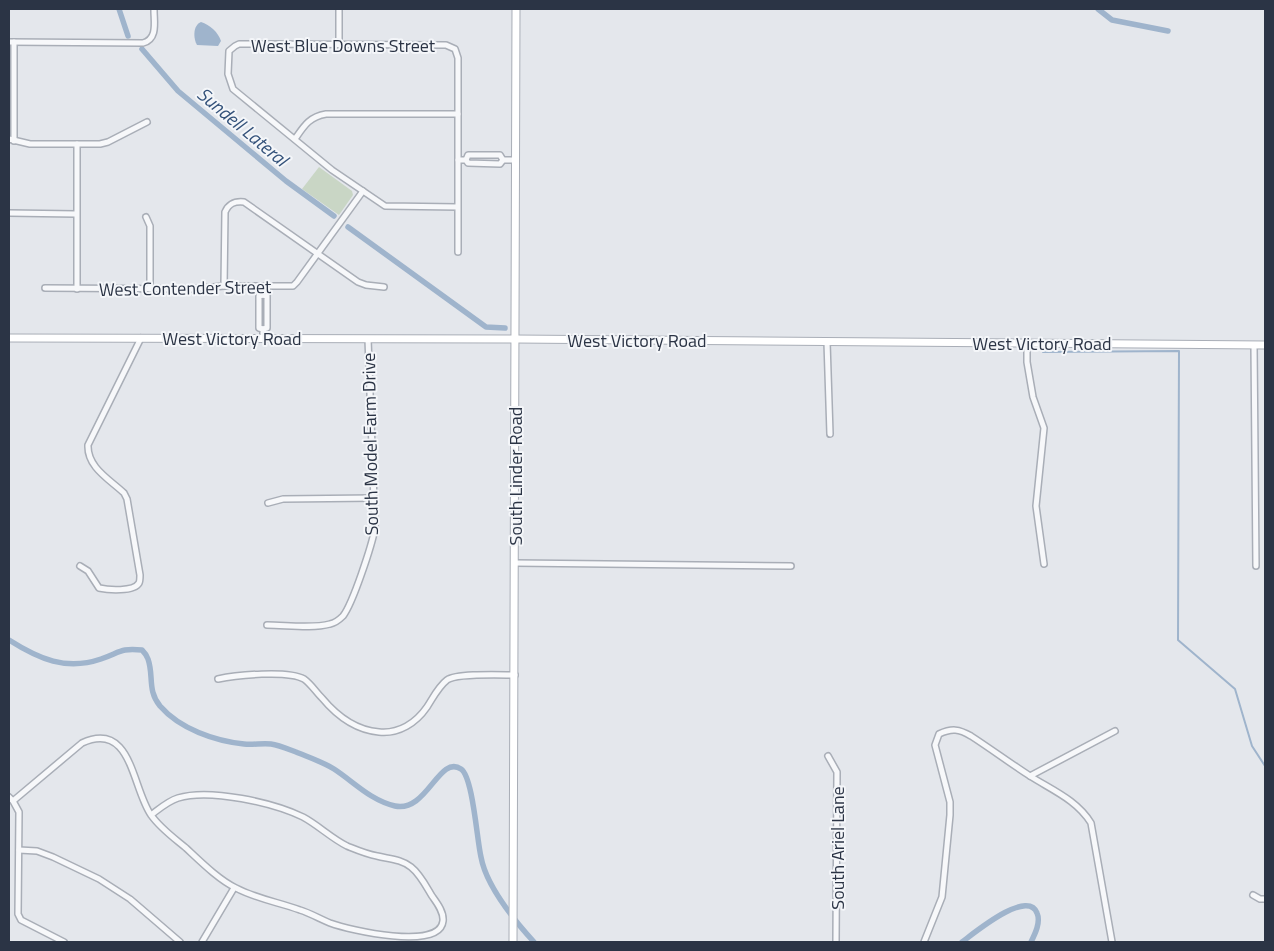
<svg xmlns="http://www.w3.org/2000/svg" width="1274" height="951" font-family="'Titillium Web',sans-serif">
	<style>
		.green { fill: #c9d6c5 }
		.water { fill: #9fb4cc }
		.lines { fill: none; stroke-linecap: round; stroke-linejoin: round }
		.stream { stroke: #9fb4cc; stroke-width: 2 }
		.canal { stroke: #9fb4cc; stroke-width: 5.5 }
		.street-casing { stroke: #a9aeb7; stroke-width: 8 }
		.secondary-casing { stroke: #a9aeb7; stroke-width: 9 }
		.street { stroke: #f7f8fa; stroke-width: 5 }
		.secondary { stroke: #fff; stroke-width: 7 }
		.labels { text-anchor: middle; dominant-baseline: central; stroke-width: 4; stroke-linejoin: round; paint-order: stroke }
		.street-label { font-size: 18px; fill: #2b3445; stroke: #f4f6f9 }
		.water-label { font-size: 19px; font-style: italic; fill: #34527a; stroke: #f4f6f9 }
	</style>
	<rect width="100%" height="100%" fill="#e4e7ec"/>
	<path class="green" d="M319 167 352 191 353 195 339 215 302 189Z"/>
	<path class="water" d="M201 22C210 25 218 32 221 41L218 46 197 45C193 38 193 25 201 22Z"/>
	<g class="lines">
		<path class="stream" d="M1043 352 1179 351 1178 640 1235 689 1252 746 1265 766"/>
		<g class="canal">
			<path d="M119 9 128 36"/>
			<path d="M1098 9 1112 20 1168 31"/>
			<path d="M142 49 178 91 286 181 334 216"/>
			<path d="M348 227 486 327 505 328"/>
			<path d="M9 640C39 659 66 671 101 659 121 652 120 648 142 650 144 652 147 656 148 659 154 676 147 690 160 706 180 729 215 741 244 744 253 745 262 743 271 744 279 745 288 749 296 752 308 757 323 762 334 769 354 782 370 800 395 806 427 813 439 754 461 769 473 777 477 841 481 857 486 885 515 921 534 942"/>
			<path d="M962 942C973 934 1028 888 1037 913 1041 922 1035 934 1031 942"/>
		</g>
		<g class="street-casing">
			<g id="street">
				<path d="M9 42 143 43C158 39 154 22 154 10"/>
				<path d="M339 45V10"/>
				<path d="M9 139 30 144H100L108 142 147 122"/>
				<path d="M295 139C304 126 309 117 326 114H458"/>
				<path d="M14 141V42"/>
				<path d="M458 160H466L468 163 500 164 503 160H516"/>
				<path d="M466 160 468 155H500L503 160"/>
				<path d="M9 213 76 214"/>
				<path d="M146 217 150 226V289"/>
				<path d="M458 252V58L455 49 446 45 239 44 235 46 229 51 228 74 233 89 332 170 385 206 458 207"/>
				<path d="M224 286 225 212C229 203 235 201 244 202L358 282 366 285 384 287"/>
				<path d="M45 288 192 289 224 286H293L297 282 363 191"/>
				<path d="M77 289V144"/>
				<path d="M263 329 267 328V296L263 295"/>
				<path d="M263 338V329L259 328V296L263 295V286"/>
				<path d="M827 342 830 434"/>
				<path d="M1027 343V362L1033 397 1044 428 1036 506 1044 564"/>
				<path d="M1254 345 1256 566"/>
				<path d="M268 503 283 499 374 498"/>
				<path d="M515 563 791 566"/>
				<path d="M80 566 88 571 99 588C108 590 134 592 139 583 140 581 140 578 140 575L127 499 124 493C109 479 87 467 88 445L141 338"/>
				<path d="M267 625C286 625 312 629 330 624 335 623 339 620 343 616 353 603 372 545 375 528L368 339"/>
				<path d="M218 679C236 675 288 670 304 679 311 684 316 692 322 698 337 716 355 730 379 732 399 734 416 723 427 707 433 698 438 687 447 680 457 673 501 675 515 675"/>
				<path d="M828 756 837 772 836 942"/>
				<path d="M1030 776 1115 731"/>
				<path d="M9 797 13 801 19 812 18 914 21 920 64 942"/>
				<path d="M13 801 82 743C132 720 132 788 151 815 160 828 174 838 186 848 200 861 219 880 236 888 257 899 278 902 300 910 310 913 320 919 330 923 349 930 440 951 443 921 444 912 437 903 432 896 426 886 420 874 411 867 401 859 389 859 377 856 366 854 357 850 347 846 331 838 318 825 303 817 274 803 210 788 178 798 168 801 159 809 151 815"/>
				<path d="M19 850 37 851 53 857 99 879 130 899 180 942"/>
				<path d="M1253 895 1260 899H1265"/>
				<path d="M202 942 234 888"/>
				<path d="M924 942 942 897 950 815V802L935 745 939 734C952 728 959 729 971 736 991 749 1010 763 1030 776 1052 790 1077 800 1091 823L1112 942"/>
			</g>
		</g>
		<g class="secondary-casing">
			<g id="secondary">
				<path d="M9 338 515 339 1265 345"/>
				<path d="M513 942 516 9"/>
			</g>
		</g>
		<use href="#street" class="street"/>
		<use href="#secondary" class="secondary"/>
	</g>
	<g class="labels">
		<g class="street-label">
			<text x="343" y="45">West Blue Downs Street</text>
			<text transform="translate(185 288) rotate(-1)">West Contender Street</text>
			<text x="232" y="338">West Victory Road</text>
			<text x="637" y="340">West Victory Road</text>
			<text x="1042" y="343">West Victory Road</text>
			<text transform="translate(370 444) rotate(-91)">South Model Farm Drive</text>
			<text transform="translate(515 476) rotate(-90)">South Linder Road</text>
			<text transform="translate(837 848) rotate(-90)">South Ariel Lane</text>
		</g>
		<g class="water-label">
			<text transform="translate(243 126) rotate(40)">Sundell Lateral</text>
		</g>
	</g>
	<rect width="1274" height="951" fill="none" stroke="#2b3445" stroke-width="20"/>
</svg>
